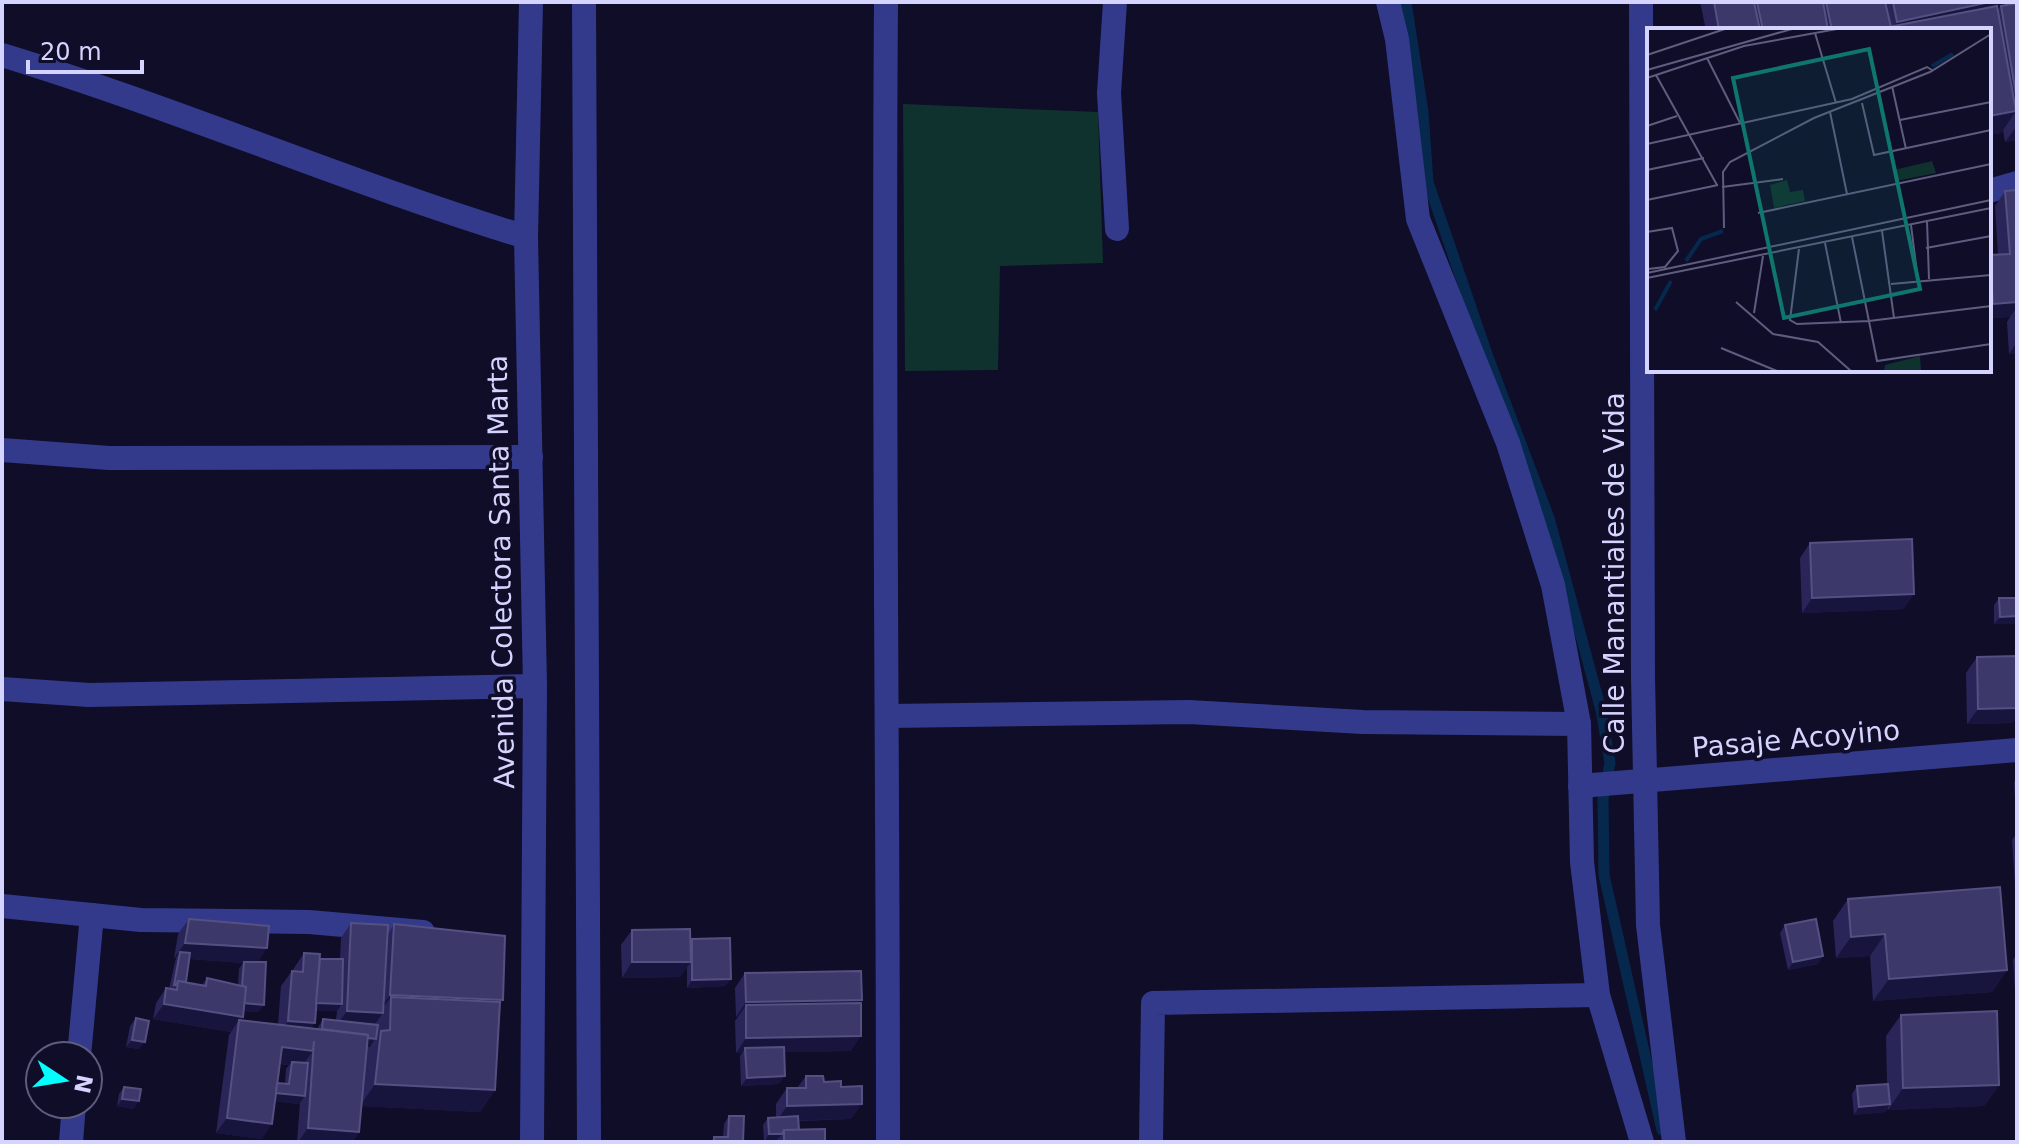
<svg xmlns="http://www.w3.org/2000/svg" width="2019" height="1144" font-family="'DejaVu Sans',sans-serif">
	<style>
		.park { fill: #10322e }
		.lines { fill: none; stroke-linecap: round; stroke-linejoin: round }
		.stream { stroke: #07284d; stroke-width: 11 }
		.minor { stroke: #343a8b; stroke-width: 24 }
		.wall { fill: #2a2558; fill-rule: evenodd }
		.shaded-wall { fill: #17143d }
		.building { fill: #3c386a; stroke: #545081; stroke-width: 2 }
		.labels { text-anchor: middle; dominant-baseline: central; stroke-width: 7; stroke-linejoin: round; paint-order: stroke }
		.street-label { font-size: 28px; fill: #d5d4ff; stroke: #0f0d28 }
		.inset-river { fill: none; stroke: #07284d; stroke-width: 4 }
		.inset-road { fill: none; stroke: #5e5d7e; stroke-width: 2 }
		.view { fill: #0f766e; fill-opacity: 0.15; stroke: #0f766e; stroke-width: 4 }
		.inset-edge { fill: none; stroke: #d5d4ff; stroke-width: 4 }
	</style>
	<rect width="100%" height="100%" fill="#0f0d28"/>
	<path class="park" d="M903 104 1098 112 1103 263 1000 266 998 370 905 371Z"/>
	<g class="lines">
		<path class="stream" d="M1406 2 1423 112 1428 182 1488 357 1549 518 1601 710 1610 763 1603 799 1604 875 1662 1130"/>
		<g class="minor">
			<path d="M531 2 526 237 535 686 532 1142"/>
			<path d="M584 2 589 1142"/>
			<path d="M886 2C883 382 888 762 888 1142"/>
			<path d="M1115 2 1109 93 1117 229"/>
			<path d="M1388 2 1397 39 1418 219 1508 443 1553 585 1579 724 1582 862 1598 995 1642 1142"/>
			<path d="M1641 2 1643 677 1648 925 1674 1142"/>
			<path d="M2 55C179 109 349 183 526 237"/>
			<path d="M1989 191 2017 183"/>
			<path d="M2 450 109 458 531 457"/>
			<path d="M2 689 89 695 535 686"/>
			<path d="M888 716 1189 712 1363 722 1579 724"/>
			<path d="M1580 786 2017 750"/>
			<path d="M2 906 141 920 309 922 423 932"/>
			<path d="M79 1056 92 915"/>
			<path d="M71 1142 74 1104"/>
			<path d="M1151 1142 1153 1003 1598 995"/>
		</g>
	</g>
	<g class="wall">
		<path d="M1700 2H2017V140L2005 142 2003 130 2001 133 1989 135V30H1706Z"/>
		<path d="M2017 190V354H2009L2007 322 2010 317 1989 318V257L1990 255H1998L1995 206 2005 191Z"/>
		<path d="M1810 543 1904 609 1802 613 1800 558Z"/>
		<path d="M1999 598 2014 624H1994V605Z"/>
		<path d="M1977 657 2013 723 1967 724 1966 673Z"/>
		<path d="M2017 778V831L2014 782Z"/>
		<path d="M2017 833V900H2016L2012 840Z"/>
		<path d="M1848 899 2007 970 1992 992 1873 1001 1870 956 1836 958 1833 921Z"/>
		<path d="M189 919 258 962 264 1005 258 1012 244 1011 241 1020 278 1024 281 986 292 971H293L294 968 304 953 320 959H340L341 938 351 923 388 934 394 924 500 1003 495 1090 480 1112 361 1106 359 1132 352 1142H297L300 1102 299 1104 275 1101 262 1139 216 1133 229 1035 231 1032 153 1019 156 1003 166 988 169 989 176 958H174L178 934ZM190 959 243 963 239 969 238 985 207 978 202 985 186 982ZM316 1011H337L336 1020 323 1019 317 1029 311 1028ZM280 1064 289 1065 286 1069 285 1084 277 1083Z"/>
		<path d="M1785 925 1818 964 1788 970 1780 933Z"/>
		<path d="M632 930 690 941 692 939 726 986 687 988V967L680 977 622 978 621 945Z"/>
		<path d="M2017 953V992H2015L2013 960Z"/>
		<path d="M745 973 862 1000 859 1004 851 1051 784 1052 779 1084 741 1086 740 1056 742 1053H736L735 1021 738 1017H736L735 988Z"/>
		<path d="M1901 1015 1999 1085 1984 1106 1888 1110V1108L1885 1112 1854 1115 1852 1094 1857 1086 1887 1084 1886 1036Z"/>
		<path d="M136 1018 139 1049 126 1047 130 1026Z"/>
		<path d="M806 1076 841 1087 851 1119 798 1121 799 1130 825 1142H764L763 1125 768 1118 776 1117V1104L787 1088H797Z"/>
		<path d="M124 1087 134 1109 117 1106 119 1094Z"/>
		<path d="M729 1116 743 1142H711L714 1137H723L724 1124Z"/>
	</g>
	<g class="shaded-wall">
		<path d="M1990 2H2017V15L2001 6 1991 20 1891 30 1897 22Z"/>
		<path d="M2016 111 2001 133 1989 135V116Z"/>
		<path d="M2017 126V140L2005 142Z"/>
		<path d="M2017 302V307L2010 317 1989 318V310L1993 304Z"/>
		<path d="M2017 342V354H2009Z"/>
		<path d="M1914 594 1904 609 1802 613 1812 598Z"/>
		<path d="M2017 616V620L2014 624H1994L2000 617Z"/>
		<path d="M2017 708V717L2013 723 1967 724 1978 709Z"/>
		<path d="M1885 934 1870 956 1836 958 1851 937Z"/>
		<path d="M185 943 267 948 257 964 179 958 180 952 176 958H174Z"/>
		<path d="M1823 956 1818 964 1788 970 1793 962Z"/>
		<path d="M632 962H691L680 977 622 978Z"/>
		<path d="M2007 970 1992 992 1873 1001 1889 979Z"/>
		<path d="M731 979 726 986 687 988 692 980Z"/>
		<path d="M390 995 503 1000 488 1021 391 997 379 1013H383L372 1028 336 1026 347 1011 377 1013Z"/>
		<path d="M862 1000 851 1015 746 1005 738 1017H736L746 1002Z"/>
		<path d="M241 1003 264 1005 258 1012 236 1011Z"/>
		<path d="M316 1003 342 1004 337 1011H311Z"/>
		<path d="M164 1004 243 1017 239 1023V1020L231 1032 153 1019Z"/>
		<path d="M288 1021 315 1023 304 1039 277 1037Z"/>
		<path d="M321 1033 375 1039 370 1047 316 1041Z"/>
		<path d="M861 1036 851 1051 746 1053 745 1048 742 1053H736L746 1038Z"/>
		<path d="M132 1040 145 1042 139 1049 126 1047Z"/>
		<path d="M282 1047 313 1051 302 1066 292 1062 289 1065 272 1062Z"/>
		<path d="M785 1076 779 1084 741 1086 747 1078Z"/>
		<path d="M375 1084 495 1090 480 1112 360 1106Z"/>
		<path d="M1999 1085 1984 1106 1888 1110 1903 1088Z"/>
		<path d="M274 1093 305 1096 299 1104 268 1101Z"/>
		<path d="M122 1099 139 1101 134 1109 117 1106Z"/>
		<path d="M862 1104 851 1119 777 1121 787 1106Z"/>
		<path d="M1890 1104 1885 1112 1854 1115 1859 1107Z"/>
		<path d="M227 1118 272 1124 262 1139 216 1133Z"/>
		<path d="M308 1128 359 1132 352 1142H298Z"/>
		<path d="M769 1134H782L776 1141 764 1142Z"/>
	</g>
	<g class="building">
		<path d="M1714 2H1754L1760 30H1719Z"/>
		<path d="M1757 2H1823L1828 30H1763Z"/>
		<path d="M1826 2H1885L1891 27 1873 30H1832Z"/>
		<path d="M1893 2H1990L1897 22Z"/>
		<path d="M2017 3V100L2001 6Z"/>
		<path d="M1997 6 2016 111 1989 116V30H1873Z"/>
		<path d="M2017 190V302L1993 304 1990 255 2010 254 2005 191Z"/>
		<path d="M1912 539 1914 594 1812 598 1810 543Z"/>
		<path d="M1999 598H2017V616L2000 617Z"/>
		<path d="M2017 656V708L1978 709 1977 657Z"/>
		<path d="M2000 887 2007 970 1889 979 1885 934 1851 937 1848 899Z"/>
		<path d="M189 919 269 926 267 948 185 943Z"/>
		<path d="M1816 919 1823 956 1793 962 1785 925Z"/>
		<path d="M351 923 388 925 383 1013 347 1011Z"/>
		<path d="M394 924 505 936 503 1000 390 995Z"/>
		<path d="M690 929 691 962H632V930Z"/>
		<path d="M730 938 731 979 692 980V939Z"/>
		<path d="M180 952 190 953 186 982 178 981 176 985H174Z"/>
		<path d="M304 953 320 954 315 1023 288 1021 292 971 303 972Z"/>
		<path d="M320 959H343L342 1004 316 1003Z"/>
		<path d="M244 962H266L264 1005 244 1003 246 987 242 986Z"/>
		<path d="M861 971 862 1000 746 1002 745 973Z"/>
		<path d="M207 978 246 987 243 1017 164 1004 166 988 177 990 178 981 206 986Z"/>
		<path d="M391 997 500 1002 495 1090 375 1084 381 1031 390 1030Z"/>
		<path d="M861 1003V1036L746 1038V1005Z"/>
		<path d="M1997 1011 1999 1085 1903 1088 1901 1015Z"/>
		<path d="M136 1018 149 1021 145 1042 132 1040Z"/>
		<path d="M323 1019 378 1025 376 1039 368 1038V1035L322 1029Z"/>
		<path d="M239 1020 368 1035 359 1132 308 1128 314 1041 313 1051 282 1047 272 1124 227 1118Z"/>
		<path d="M784 1047 785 1076 747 1078 745 1048Z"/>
		<path d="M292 1062 308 1063 305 1096 276 1093 277 1083 289 1084Z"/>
		<path d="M806 1076H823L824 1082 841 1081V1087L862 1086V1104L787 1106V1088H806Z"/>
		<path d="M1888 1084 1890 1104 1859 1107 1857 1086Z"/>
		<path d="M124 1087 141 1089 139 1101 122 1099Z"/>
		<path d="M729 1116H744L743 1142H714V1137H728Z"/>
		<path d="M798 1116 799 1130H784L782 1134H769L768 1118Z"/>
		<path d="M825 1129V1142H784V1130Z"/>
	</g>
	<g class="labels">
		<g class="street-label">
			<text transform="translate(501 572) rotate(-91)">Avenida Colectora Santa Marta</text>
			<text transform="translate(1614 573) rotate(-90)">Calle Manantiales de Vida</text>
			<text transform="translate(1796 739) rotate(-5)">Pasaje Acoyino</text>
		</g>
	</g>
	<g transform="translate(1647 28)">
		<rect width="344" height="344" fill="#0f0d28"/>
		<path d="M140 152 143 164 156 162 158 173 127 180 123 157ZM273 328 274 343H237L238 337Z" fill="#10322e"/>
		<path d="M285 133 289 145 249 153 247 142Z" fill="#10322e"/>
		<path class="inset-river" d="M285 38 306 26M39 233 54 211 76 203M8 282 24 253"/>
		<path class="inset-road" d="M168 5 189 75M0 27 78 1M60 30 93 95M0 42 145 1M9 47 70 157M0 50 97 18 190 1M245 58 259 121M215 75 227 127 344 102M183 84 200 166M253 92 344 74M0 98 30 88M0 116 205 71 280 39 285 42M0 142 57 130M75 159 136 151M0 172 71 157M111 185 344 136M280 193 282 251M264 197 271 253M77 200 76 144 83 134 167 90 283 44 344 6M235 203 247 290M0 204 25 200 31 223 18 239 1 241M205 209 230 333 344 316M178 215 194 295M279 220 344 208M152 221 143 292 150 296 222 293 344 278M0 245 344 172M0 250 344 180M244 256 344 247M89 274 126 306 171 314 204 343M107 285 116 228M74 320 130 343"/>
		<path class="view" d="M222 21 273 261 137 290 86 50Z"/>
		<rect width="344" height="344" class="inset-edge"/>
	</g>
	<rect width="2019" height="1144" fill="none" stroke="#d5d4ff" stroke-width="8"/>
	<g transform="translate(64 1080) rotate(102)"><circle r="38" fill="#0f0d28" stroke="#5e5d7e" stroke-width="2"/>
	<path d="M0-6L14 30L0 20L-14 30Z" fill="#00ffff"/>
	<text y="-12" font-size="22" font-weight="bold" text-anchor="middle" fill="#d5d4ff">N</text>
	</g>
	<path d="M28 60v12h114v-12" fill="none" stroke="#d5d4ff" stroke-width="4"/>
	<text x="40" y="60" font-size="24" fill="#d5d4ff" stroke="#0f0d28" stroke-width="6" paint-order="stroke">20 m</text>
</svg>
